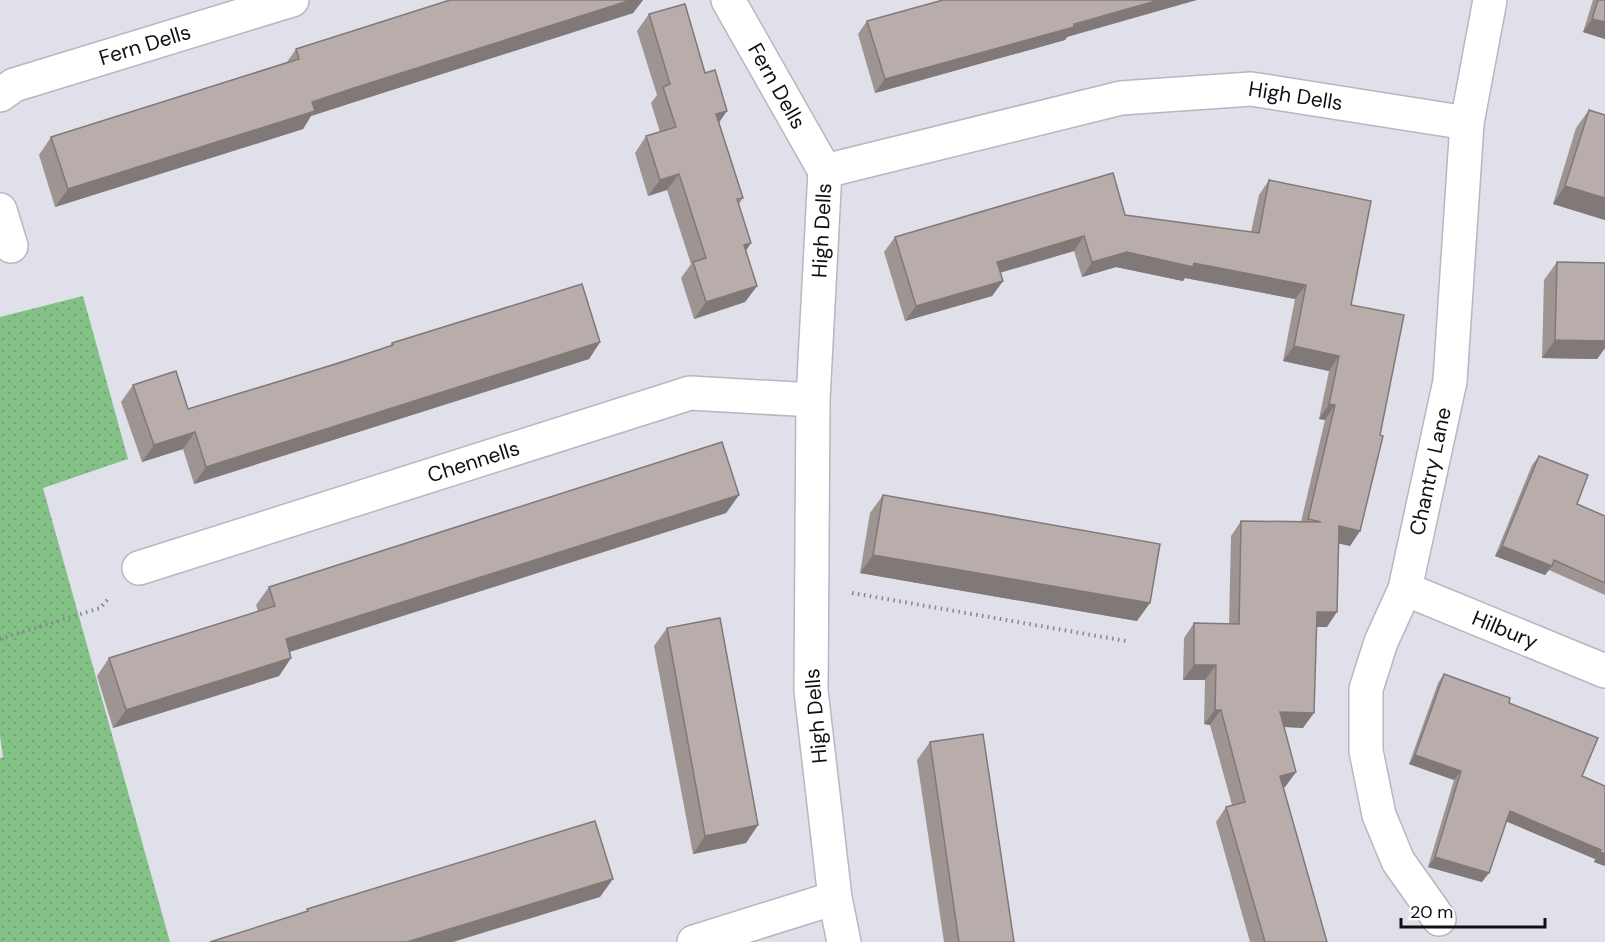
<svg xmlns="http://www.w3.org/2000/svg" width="1605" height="942" font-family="'DM Sans',sans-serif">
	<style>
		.grass { fill: url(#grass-dots) }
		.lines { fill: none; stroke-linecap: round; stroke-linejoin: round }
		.street-casing { stroke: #b6b7c0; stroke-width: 36 }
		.path { stroke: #85868d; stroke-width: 4; stroke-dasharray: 1.5 4.5; stroke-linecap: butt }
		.street { stroke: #fff; stroke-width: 33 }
		.wall { fill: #9e9592 }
		.shaded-wall { fill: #817977 }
		.building { fill: #b8adaa; stroke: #817977; stroke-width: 1.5 }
		.labels { text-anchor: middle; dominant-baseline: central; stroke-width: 5; stroke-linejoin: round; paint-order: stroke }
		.street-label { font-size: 21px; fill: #101014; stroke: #fff }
	</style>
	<defs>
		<pattern id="grass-dots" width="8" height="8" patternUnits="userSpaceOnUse" patternTransform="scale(1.5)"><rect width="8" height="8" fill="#84c186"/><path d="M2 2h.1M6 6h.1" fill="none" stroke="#71a573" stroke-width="1.8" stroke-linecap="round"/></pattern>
	</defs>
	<rect width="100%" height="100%" fill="#dfe0ea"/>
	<path class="grass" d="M83 296 128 459 43 488 170 942H0V758L3 757 0 736V317Z"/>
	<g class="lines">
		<g class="street-casing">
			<g id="street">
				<path id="s1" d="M728 0 825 171"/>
				<path id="s2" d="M0 95 14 85 292 0"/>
				<path d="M0 210 11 246"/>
				<path id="s3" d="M139 568 690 393 813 400"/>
				<path id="s4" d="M1405 589 1605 671"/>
				<path id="s5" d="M1439 919 1398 861 1379 815 1366 751V689L1381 642 1405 589 1450 381 1467 123 1490 0"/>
				<path d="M694 942 835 898"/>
				<path id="s6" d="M844 942 835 898 811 691 813 400 825 171 1121 98 1251 89 1467 123"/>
			</g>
		</g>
		<g class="path">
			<path d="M852 593 1126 641"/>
			<path d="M0 639 100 608 110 597"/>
		</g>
		<use href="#street" class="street"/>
	</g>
	<g class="wall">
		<path d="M450 0H643L633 13 345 105 311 116 303 129 55 207 39 155 51 137 287 62 296 49Z"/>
		<path d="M1593 0H1605V39L1583 32Z"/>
		<path d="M649 14 719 122 743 198 739 204 746 251 757 286 745 302 694 319 681 278 691 264 667 190 648 196 635 153 646 136 660 132 651 103 657 95 637 31Z"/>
		<path d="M867 21 1067 37 1065 40 875 93 858 34Z"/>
		<path d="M1589 110 1605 220 1553 204 1576 128Z"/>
		<path d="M1269 180 1351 305 1360 531 1350 546 1338 543 1327 627H1316L1303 728 1284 727 1296 772 1285 787H1283L1327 942H1250L1216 822 1226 807 1232 805 1210 725 1204 724 1205 680H1183L1184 638 1194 623 1229 624 1231 536 1241 521 1301 522 1325 420 1319 419 1329 371 1283 361 1295 299 1185 278 1183 281 1116 267 1082 277 1074 251 1000 272 1003 281 992 296 905 321 884 252 895 237 1125 215 1251 232 1259 195Z"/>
		<path d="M1557 262 1605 263V348L1597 359 1542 358 1544 280Z"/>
		<path d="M600 342 589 359 194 484 183 449 142 462 121 402 133 385 188 409 390 346 392 343Z"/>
		<path d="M1539 456 1577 504 1605 516V595L1549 570 1545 575 1495 556 1532 465Z"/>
		<path d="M739 495 726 513 290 652 291 658 279 676 113 728 97 676 109 658 258 611 256 605 269 587Z"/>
		<path d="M883 495 1137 621 860 573 870 513Z"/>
		<path d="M667 628 758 825 746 843 693 854 654 646Z"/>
		<path d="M1444 674 1509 703 1582 776 1605 786V866L1594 862 1595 859 1506 821 1482 882 1428 867 1454 780 1409 764 1438 683Z"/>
		<path d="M930 742 1014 942H944L917 760Z"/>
	</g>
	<g class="shaded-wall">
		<path d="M631 0H643L633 13 345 105 311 116 303 129 55 207 68 189 357 87Z"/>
		<path d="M1159 0H1197L1067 37 1065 40 875 93 885 79Z"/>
		<path d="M1592 19 1605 22V39L1583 32Z"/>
		<path d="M727 111 716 127V114Z"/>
		<path d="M679 174 667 190 648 196 660 180Z"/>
		<path d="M1565 186 1605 198V220L1553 204Z"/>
		<path d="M1084 236 1074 251 986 277 997 262Z"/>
		<path d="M751 243 740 260 744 245Z"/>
		<path d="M1127 252 1194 263 1306 285 1295 299 1185 278 1183 281 1116 267 1082 277 1092 262Z"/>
		<path d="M1003 281 992 296 905 321 916 306Z"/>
		<path d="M757 286 745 302 694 319 706 302Z"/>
		<path d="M1555 340 1605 341V348L1597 359 1542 358Z"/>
		<path d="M600 342 589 359 194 484 206 467Z"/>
		<path d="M1294 346 1339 356 1329 371 1283 361Z"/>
		<path d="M1329 404 1335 405 1325 420 1319 419Z"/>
		<path d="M195 432 183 449 142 462 154 445Z"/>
		<path d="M739 495 726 513 273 657 286 639Z"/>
		<path d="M1339 526 1360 531 1350 546 1328 541Z"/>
		<path d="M1502 546 1552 566 1545 575 1495 556Z"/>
		<path d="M873 555 1150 603 1137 621 860 573Z"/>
		<path d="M1317 612H1337L1327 627H1306Z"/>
		<path d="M291 658 279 676 113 728 126 710Z"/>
		<path d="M1194 665H1216L1205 680H1183Z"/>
		<path d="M1215 710H1221L1210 725 1204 724Z"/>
		<path d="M1280 712 1314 713 1303 728 1269 726Z"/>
		<path d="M1415 755 1461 771 1454 780 1409 764Z"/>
		<path d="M1296 772 1285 787 1270 791 1280 776Z"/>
		<path d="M1510 811 1601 850 1595 859 1503 820Z"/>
		<path d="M758 825 746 843 693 854 705 836Z"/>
		<path d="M1600 852 1605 854V866L1594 862Z"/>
		<path d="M1435 857 1489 873 1482 882 1428 867Z"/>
		<path d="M613 879 600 897 453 942H407Z"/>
	</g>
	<g class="building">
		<path d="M450 0H631L357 87 312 102 315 111 68 189 51 137 299 59 296 49Z"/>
		<path d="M943 0H1159L1074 24V27L885 79 867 21Z"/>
		<path d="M1598 0H1605V22L1592 19Z"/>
		<path d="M685 4 705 73 715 70 727 111 716 114 743 198 737 199 751 243 744 245 757 286 706 302 693 262 706 258 679 174 660 180 646 136 676 127 663 87 670 84 649 14Z"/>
		<path d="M1589 110 1605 115V198L1565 186Z"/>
		<path d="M1113 173 1125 215 1259 233 1269 180 1371 201 1351 305 1404 315 1380 435 1383 436 1360 531 1339 526 1337 612H1317L1314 713 1280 712 1296 772 1280 776 1327 942H1265L1226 807 1245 802 1221 710H1215L1216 665H1194V623L1239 624 1241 521 1321 522 1308 519 1335 405 1329 404 1339 356 1294 346 1306 285 1194 263 1193 267 1127 252 1092 262 1084 236 997 262 1003 281 916 306 895 237Z"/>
		<path d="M1557 262 1605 263V341L1555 340Z"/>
		<path d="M582 284 600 342 206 467 195 432 154 445 133 385 176 371 188 409 336 364 393 345 392 343Z"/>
		<path d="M722 442 739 495 286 639 291 658 126 710 109 658 275 606 269 587Z"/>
		<path d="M1539 456 1588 475 1577 504 1605 516V583L1554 560 1552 566 1502 546Z"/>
		<path d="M883 495 1160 544 1150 603 873 555Z"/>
		<path d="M720 618 758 825 705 836 667 628Z"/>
		<path d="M1444 674 1510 698 1509 703 1598 738 1582 776 1605 786V854L1600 852 1601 850 1510 811 1489 873 1435 857 1461 771 1415 755Z"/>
		<path d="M983 734 1014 942H959L930 742Z"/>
		<path d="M595 821 613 879 407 942H210L308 911 307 909Z"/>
	</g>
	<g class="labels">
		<g class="street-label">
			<text stroke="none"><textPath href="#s2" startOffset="154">Fern Dells</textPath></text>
			<text stroke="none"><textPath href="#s1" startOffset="99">Fern Dells</textPath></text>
			<text stroke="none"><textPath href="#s6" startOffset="1254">High Dells</textPath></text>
			<text stroke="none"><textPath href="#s6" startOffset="714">High Dells</textPath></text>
			<text stroke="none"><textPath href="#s3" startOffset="351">Chennells</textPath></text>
			<text stroke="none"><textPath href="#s5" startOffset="476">Chantry Lane</textPath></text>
			<text stroke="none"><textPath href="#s4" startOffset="108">Hilbury</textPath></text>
			<text transform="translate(816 716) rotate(-95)">High Dells</text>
		</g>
	</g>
	<path d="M1401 918v9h144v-9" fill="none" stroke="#101014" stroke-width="3"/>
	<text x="1410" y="918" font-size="18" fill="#101014" stroke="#ffffff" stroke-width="4.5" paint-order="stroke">20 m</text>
</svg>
